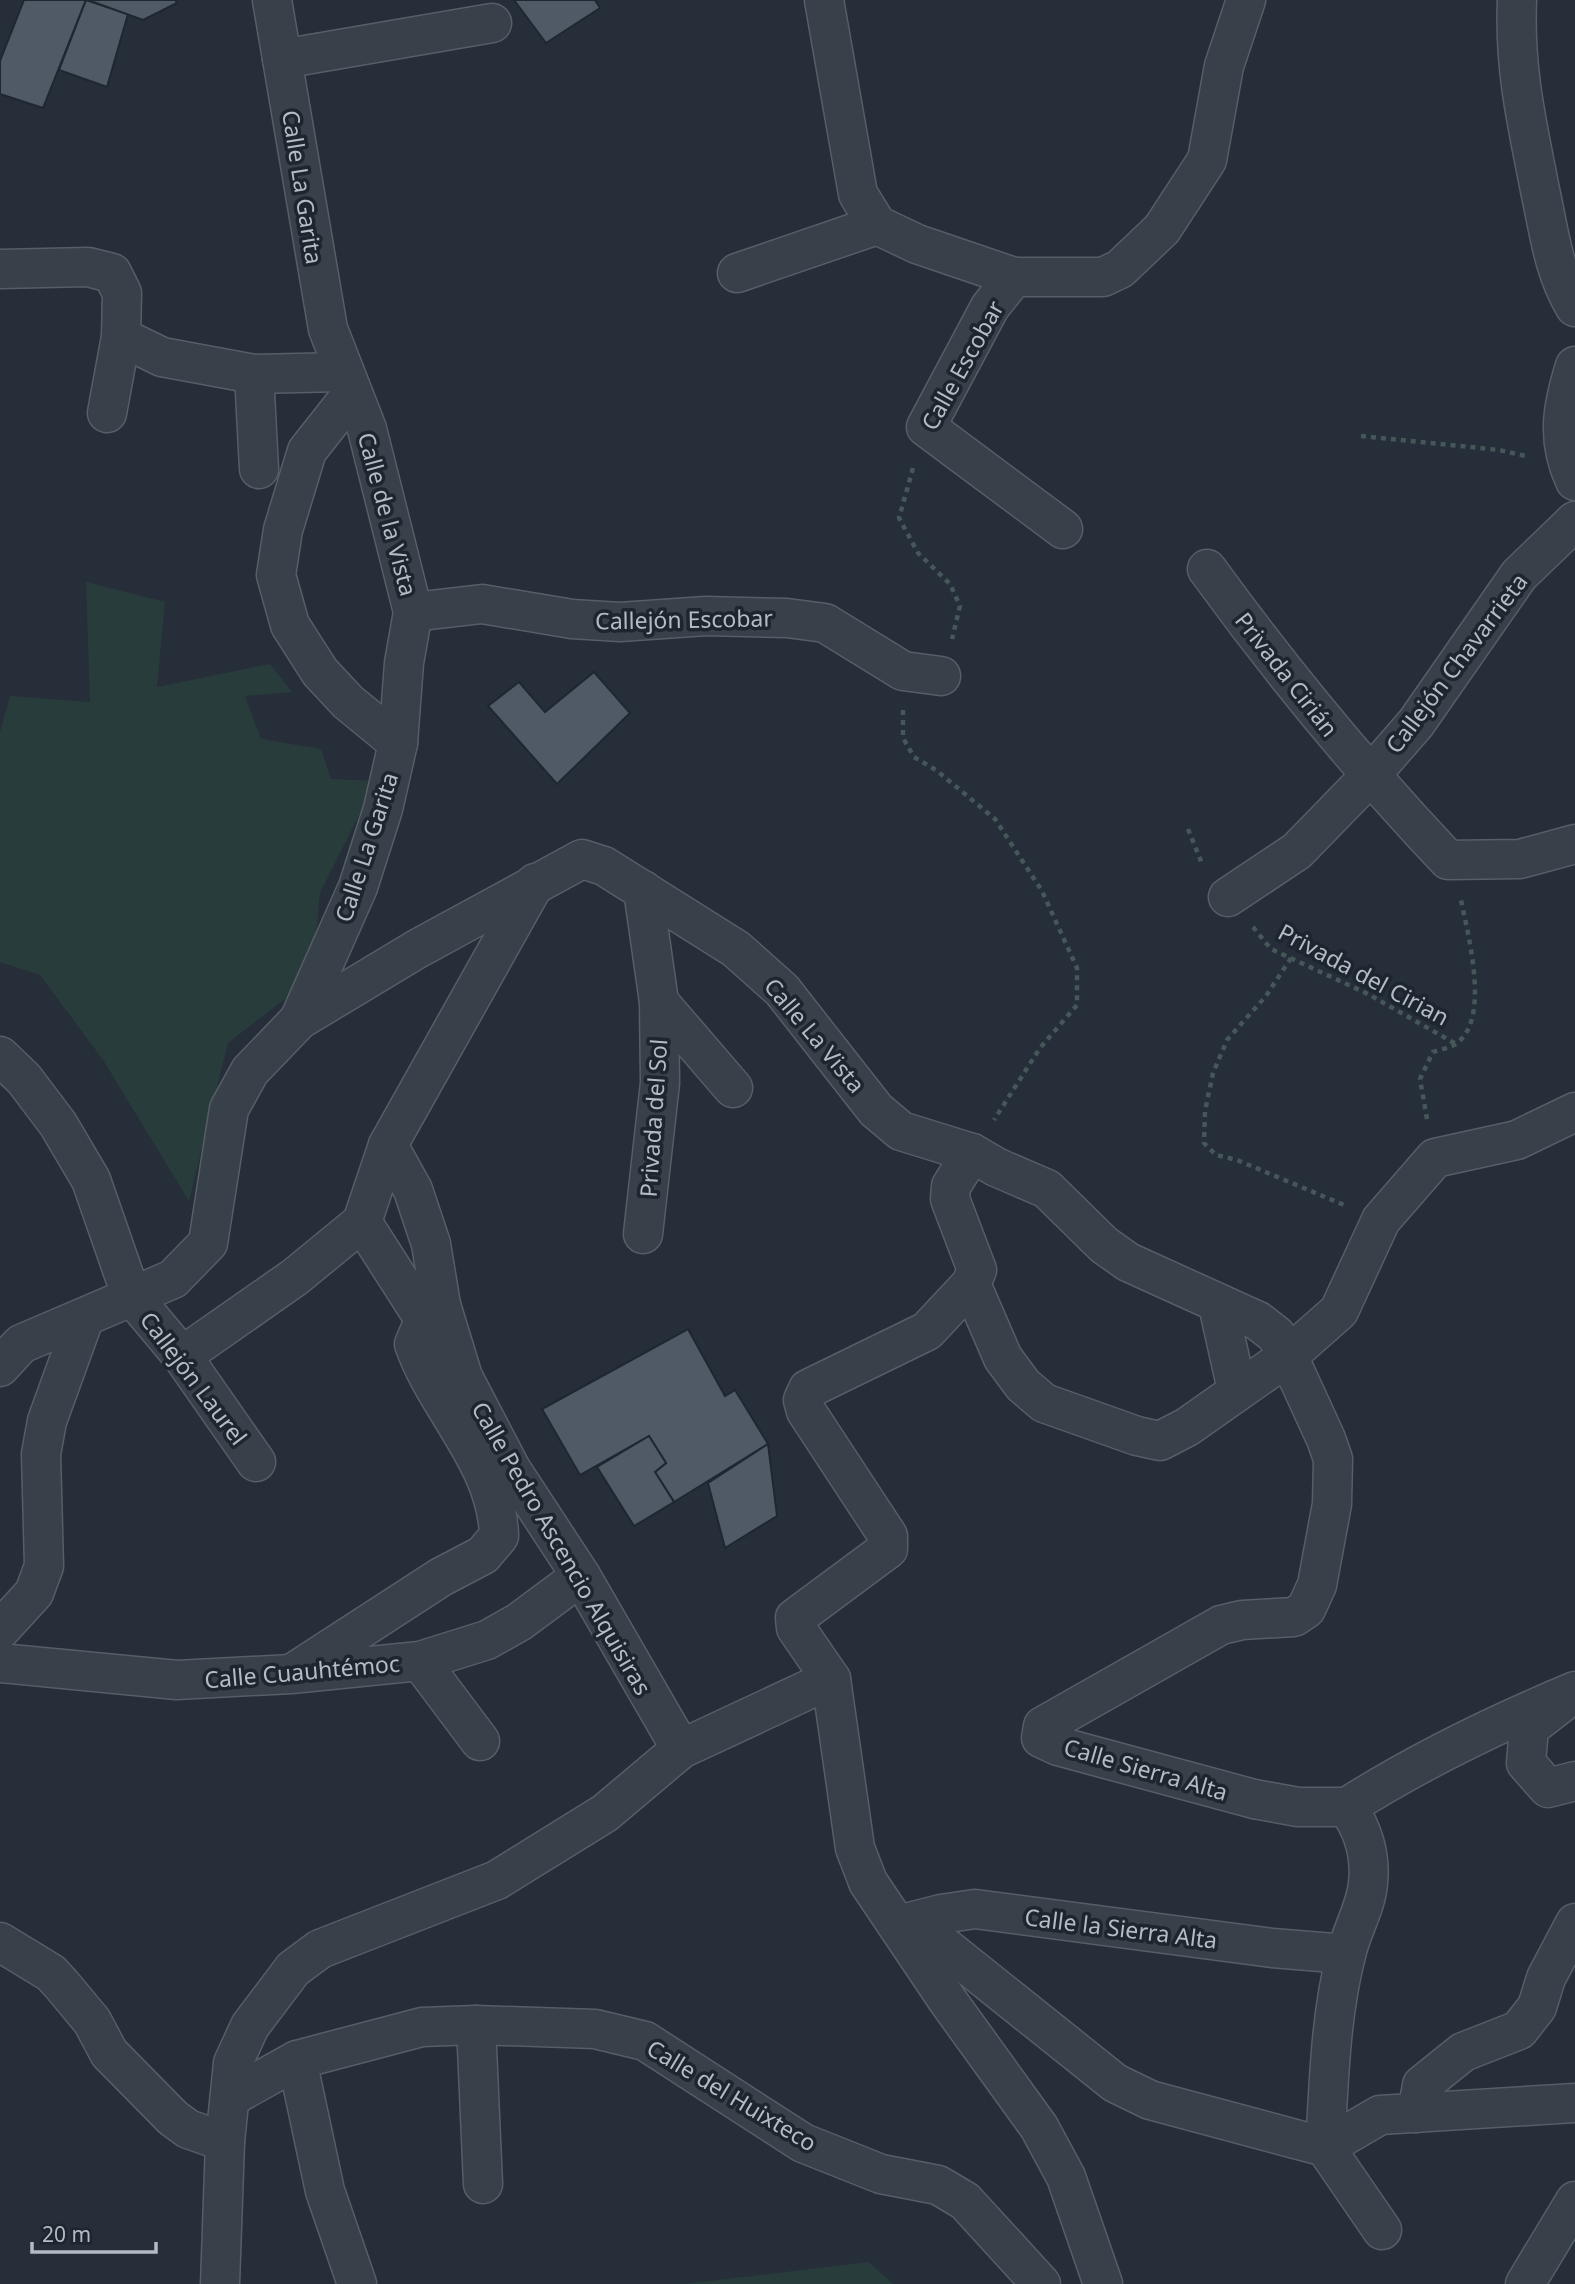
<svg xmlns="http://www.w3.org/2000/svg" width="1575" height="2284" font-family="'Noto Sans',sans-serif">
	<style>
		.green { fill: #293c3c }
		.building { fill: #505a67; stroke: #1f2730; stroke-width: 2 }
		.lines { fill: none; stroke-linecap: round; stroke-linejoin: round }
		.minor-casing { stroke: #565e67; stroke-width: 41 }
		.path { stroke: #465759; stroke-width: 4.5; stroke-dasharray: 5 5; stroke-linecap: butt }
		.minor { stroke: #384049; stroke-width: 38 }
		.labels { text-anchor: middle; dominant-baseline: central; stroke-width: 7; stroke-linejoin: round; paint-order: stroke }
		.street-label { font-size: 23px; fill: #b3bbc5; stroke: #1d252e }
	</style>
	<rect width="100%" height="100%" fill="#252e39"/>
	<g class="green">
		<path d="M86 582 165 602 157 687 270 664 292 692 245 696 261 739 321 749 331 779 376 781 320 893 312 978 228 1043 189 1201 103 1060 40 975 0 962V732L10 696 90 702Z"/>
		<path d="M869 2262 893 2284H685Z"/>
	</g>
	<g class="building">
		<path d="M24 0H86L43 108 0 94V61Z"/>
		<path d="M86 0 128 14 107 87 59 70Z"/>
		<path d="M88 0H175L177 3 143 20Z"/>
		<path d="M514 0H595L600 8 546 43Z"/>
		<path d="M594 672 630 713 557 784 488 706 519 682 545 712Z"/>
		<path d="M688 1329 725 1396 735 1390 768 1444 674 1502 655 1472 666 1463 649 1436 580 1475 542 1409Z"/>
		<path d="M649 1436 666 1463 655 1472 674 1502 634 1526 597 1467Z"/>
		<path d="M768 1444 777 1516 725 1548 708 1483Z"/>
	</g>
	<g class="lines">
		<g class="minor-casing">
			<g id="minor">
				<path d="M272 0 328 329 367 429 413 612 404 663 398 743 383 809 358 887 299 1020"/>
				<path d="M824 0 858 194 877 225 917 244 1014 277H1103L1120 269 1162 229 1207 160 1224 66 1246 0"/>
				<path d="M1517 0C1514 70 1527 123 1540 190 1549 231 1553 271 1575 307"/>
				<path d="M282 59 492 23"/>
				<path d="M0 269 88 267 112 273 122 293 121 337 107 413"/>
				<path d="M737 273 877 225"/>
				<path d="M1014 277 990 307 926 427 1063 529"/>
				<path d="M121 337 162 357 254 374 342 372"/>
				<path d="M1575 366C1562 407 1556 440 1575 481"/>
				<path d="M254 374 259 469"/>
				<path d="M352 394 307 451 283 530 276 575 290 625 320 672 348 702 398 743"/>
				<path d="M1207 569C1281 671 1361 768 1448 860L1520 859 1575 844"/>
				<path d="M413 612 482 604 572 619 620 622 706 616 787 618 825 623 903 671 941 676"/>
				<path d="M535 883 388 1145 413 1190 431 1244 441 1305 463 1377 511 1469 581 1576 681 1749"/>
				<path d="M643 890 659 1002 660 1083 643 1234"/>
				<path d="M1228 897 1297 851 1369 777 1416 723 1519 575 1575 521"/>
				<path d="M659 1002 733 1088"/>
				<path d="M0 1056 24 1079 58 1124 91 1180 131 1295 182 1356 256 1462"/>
				<path d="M972 1153 951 1186 950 1199 977 1270 971 1284 927 1331 808 1389 803 1400 806 1411 888 1536V1549L795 1618 796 1628 831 1679 855 1848 868 1882 948 2001 1039 2127 1066 2177 1103 2284"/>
				<path d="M362 1222 419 1311 426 1316 441 1305"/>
				<path d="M971 1284 1003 1358 1023 1385 1044 1403 1137 1436 1160 1441 1187 1427 1288 1356 1339 1311 1381 1220 1435 1158 1517 1140 1575 1112"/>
				<path d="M1218 1305 1237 1390"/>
				<path d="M182 1356 295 1277 362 1222 388 1145"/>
				<path d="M0 1367 21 1344 173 1279 208 1243 229 1109 250 1071 299 1020 417 949 582 859 604 866 736 949 782 990 876 1110 901 1131 972 1153 996 1167 1047 1189 1104 1245 1128 1262 1258 1321 1276 1335 1288 1356 1326 1439 1333 1459 1332 1504 1317 1585 1306 1609 1294 1617 1242 1620 1221 1625 1043 1726 1041 1738 1058 1746 1254 1799 1298 1807H1347"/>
				<path d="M0 1630 34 1593 44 1566 41 1454 47 1421 84 1319"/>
				<path d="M420 1661 480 1741"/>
				<path d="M0 1663 177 1680 291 1674 420 1661 487 1640 519 1622 581 1576"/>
				<path d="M296 1671 441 1577 483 1555 499 1536C497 1462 437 1410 414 1344L426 1316"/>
				<path d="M1560 1704 1529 1728 1526 1763 1548 1788 1575 1781"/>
				<path d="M1347 1807C1419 1761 1496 1724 1575 1691"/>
				<path d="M898 1925 940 1943 1115 2083 1150 2100 1325 2147 1380 2115 1575 2103"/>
				<path d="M898 1925 941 1914 975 1909 1272 1948 1346 1954"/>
				<path d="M0 1942 51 1973 62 1985 92 2021 109 2053 173 2118 188 2129 225 2142"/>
				<path d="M476 2025 483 2184"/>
				<path d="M297 2060 325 2191 357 2284"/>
				<path d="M231 2097 297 2060 422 2027 476 2025 595 2029 645 2041 803 2143 881 2174 938 2185 965 2201 1041 2284"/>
				<path d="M1417 2113 1422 2085 1463 2052 1519 2030 1537 2007 1546 1978 1575 1923"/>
				<path d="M1325 2147C1329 2084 1330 2017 1346 1955 1351 1931 1366 1908 1368 1883 1371 1856 1363 1829 1347 1807"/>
				<path d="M1325 2147 1382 2230"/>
				<path d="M220 2284 225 2142 233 2063 250 2026 293 1969 320 1949 497 1880 605 1813 681 1749 831 1679"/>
				<path d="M1525 2284 1575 2201"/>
			</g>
		</g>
		<g class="path">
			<path d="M1361 436 1499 450 1526 456"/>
			<path d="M913 468 899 518 918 553 950 584 960 606 952 639"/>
			<path d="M903 710V738L914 757 936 770 995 819 1042 891 1077 968V1005L1040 1048 994 1120"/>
			<path d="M1188 829 1203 866"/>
			<path d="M1253 927 1271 949 1368 994 1456 1044"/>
			<path d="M1291 958 1266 996 1227 1040 1213 1073 1205 1111 1204 1143 1216 1155 1237 1160 1344 1205"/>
			<path d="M1427 1119 1420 1079 1433 1052C1440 1050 1448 1048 1454 1045 1492 1023 1468 935 1461 900"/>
		</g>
		<use href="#minor" class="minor"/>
	</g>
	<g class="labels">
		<g class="street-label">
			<text transform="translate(303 187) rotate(81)">Calle La Garita</text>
			<text transform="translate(962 365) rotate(-61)">Calle Escobar</text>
			<text transform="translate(388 514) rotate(75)">Calle de la Vista</text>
			<text transform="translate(684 619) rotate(-1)">Callejón Escobar</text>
			<text transform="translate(1456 663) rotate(-53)">Callejón Chavarrieta</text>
			<text transform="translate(1287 674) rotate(52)">Privada Cirián</text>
			<text transform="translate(366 847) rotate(-72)">Calle La Garita</text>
			<text transform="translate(1364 974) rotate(28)">Privada del Cirian</text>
			<text transform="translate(815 1035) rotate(50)">Calle La Vista</text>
			<text transform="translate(653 1118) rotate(-86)">Privada del Sol</text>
			<text transform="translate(194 1378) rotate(53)">Callejón Laurel</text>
			<text transform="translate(562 1548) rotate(60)">Calle Pedro Ascencio Alquisiras</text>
			<text transform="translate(302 1671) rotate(-5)">Calle Cuauhtémoc</text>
			<text transform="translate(1146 1769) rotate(16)">Calle Sierra Alta</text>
			<text transform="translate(1121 1928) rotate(7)">Calle la Sierra Alta</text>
			<text transform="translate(732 2095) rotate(31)">Calle del Huixteco</text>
		</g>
	</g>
	<path d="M32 2242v10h124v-10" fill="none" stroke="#b3bbc5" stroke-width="3.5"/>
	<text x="42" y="2242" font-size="21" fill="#b3bbc5" stroke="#1d252e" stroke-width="5" paint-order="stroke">20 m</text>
</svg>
